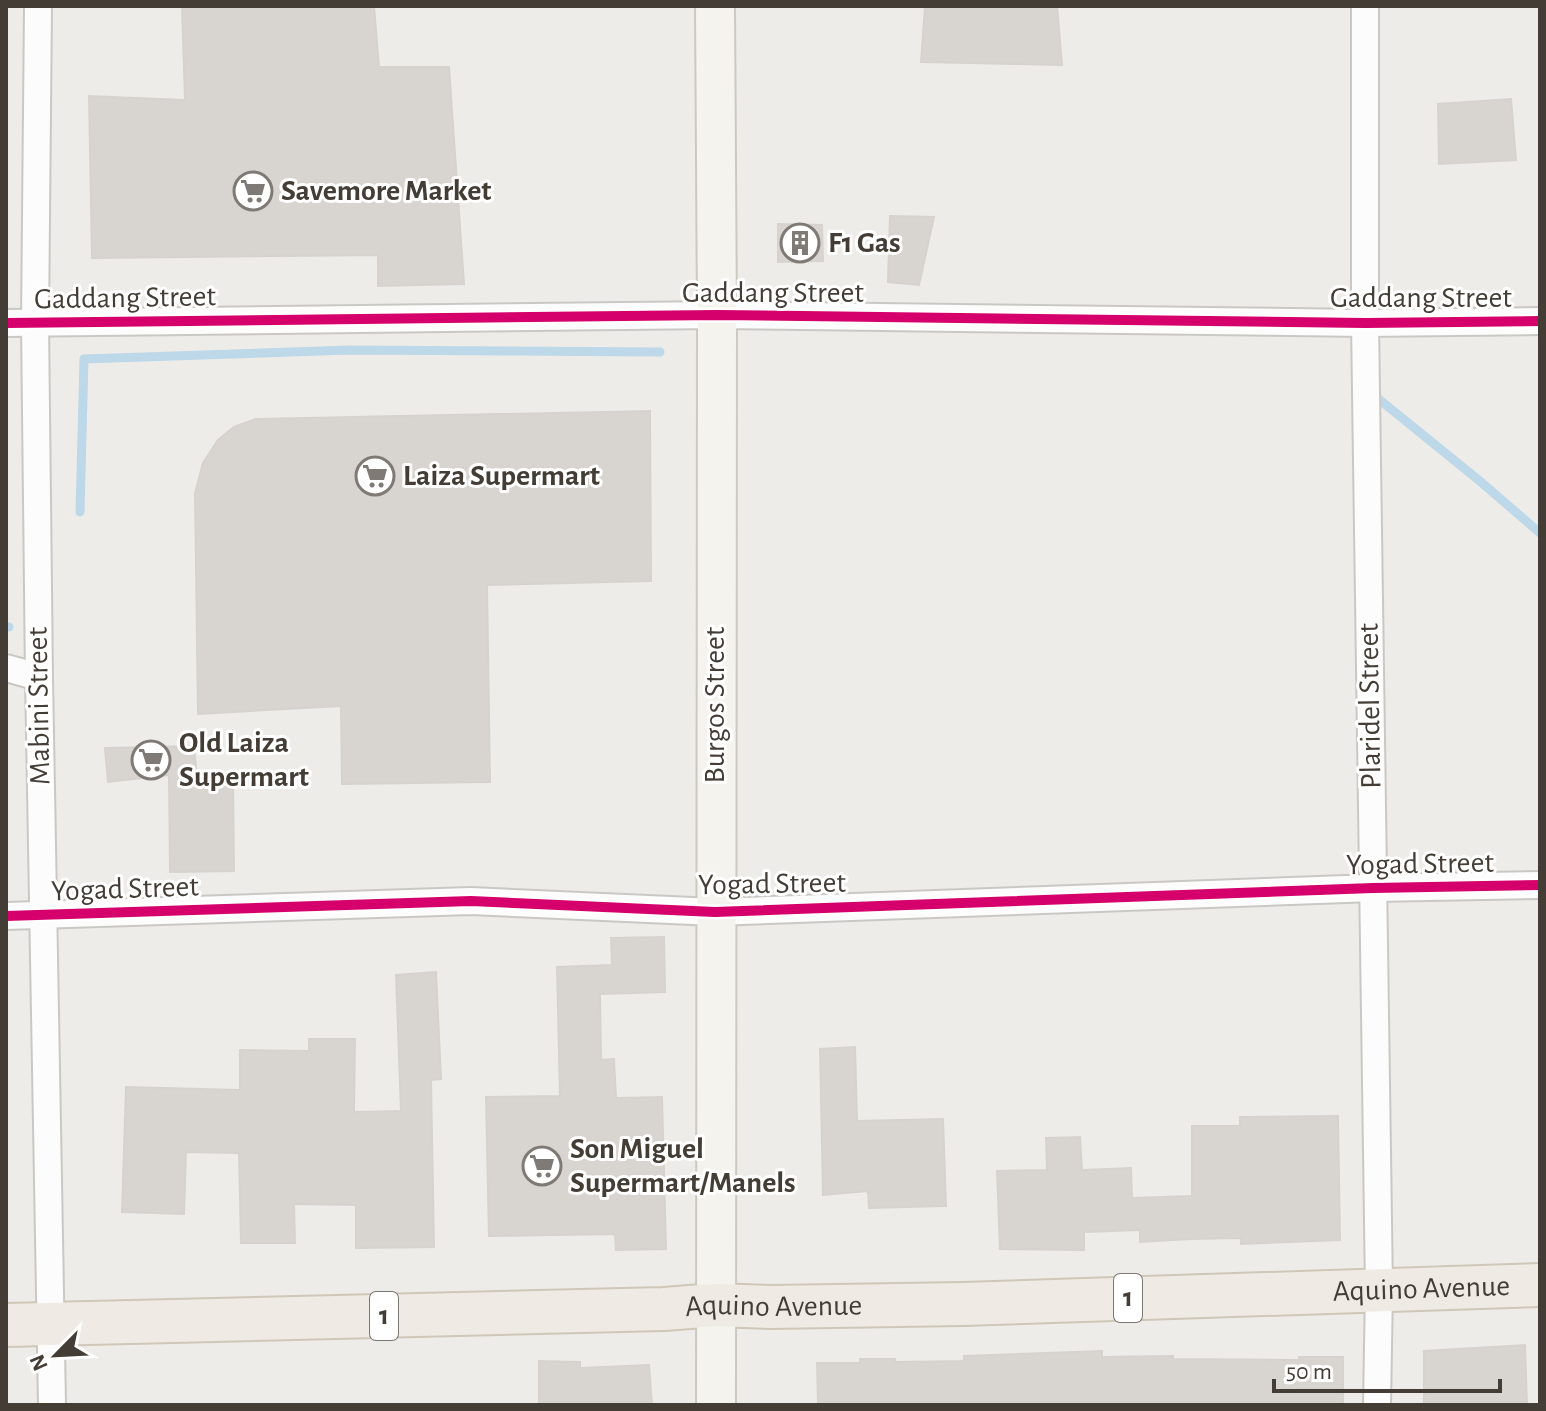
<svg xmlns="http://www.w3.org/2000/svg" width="1546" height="1411" font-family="'Alegreya Sans',sans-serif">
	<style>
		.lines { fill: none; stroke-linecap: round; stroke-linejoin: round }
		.stream { stroke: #bdd8e8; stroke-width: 9 }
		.building { fill: #d8d5d1; stroke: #d6d3cf; stroke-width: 2 }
		.street-casing { stroke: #cac8c5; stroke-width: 30 }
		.secondary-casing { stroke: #ccc9c0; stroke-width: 42 }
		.primary-casing { stroke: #cfc7b8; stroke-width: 46 }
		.street { stroke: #fcfcfc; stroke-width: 26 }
		.secondary { stroke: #f5f3ee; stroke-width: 38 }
		.primary { stroke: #efebe4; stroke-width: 42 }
		.cycleway-casing { stroke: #fff; stroke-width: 15 }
		.cycleway { stroke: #d6006c; stroke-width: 10 }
		.labels { text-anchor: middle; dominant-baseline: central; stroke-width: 6; stroke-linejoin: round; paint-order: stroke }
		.shield { fill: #fff; stroke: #7b7772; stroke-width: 2 }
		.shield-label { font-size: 28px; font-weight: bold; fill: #433d36 }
		.poi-label { font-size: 30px; font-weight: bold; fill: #433d36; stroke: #fff; text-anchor: start }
		.street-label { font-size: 30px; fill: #433d36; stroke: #fff }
	</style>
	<rect width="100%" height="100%" fill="#eeece9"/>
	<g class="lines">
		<g class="stream">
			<path d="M1370 392 1481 482 1540 533"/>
			<path d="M80 512 84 359 350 350 660 352"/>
			<path d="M6 627H9"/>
		</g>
	</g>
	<g class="building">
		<path d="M182 6H374L379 67H449L464 284 378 286V255L92 258 89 96 185 100Z"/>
		<path d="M925 6H1057L1062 65 921 62Z"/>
		<path d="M1511 99 1516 160 1439 164 1438 104Z"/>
		<path d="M890 216 934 217 919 285 888 282Z"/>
		<path d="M778 224 822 225 823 261 778 262Z"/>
		<path d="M650 411 651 581 487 585 490 782 342 784 341 706 198 714 195 493 203 463 218 440 234 427 256 419Z"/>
		<path d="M194 746 197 779H233L234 871 170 872 169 775 108 782 105 748Z"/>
		<path d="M664 937 665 992 600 994 601 1060 614 1059 616 1098 662 1097 666 1249 616 1250 615 1234 489 1236 486 1097 560 1096 557 967 612 965 611 938Z"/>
		<path d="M436 972 441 1079 431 1080 434 1247 356 1248V1205L294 1204 295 1243H241L239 1153 186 1152 184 1214 122 1212 126 1087 240 1090V1050L309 1051V1039H355L354 1112 401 1111 396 975Z"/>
		<path d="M855 1047 857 1121 943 1119 946 1206 869 1208 868 1191 823 1195 820 1049Z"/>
		<path d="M1338 1116 1340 1240 1241 1244V1238L1191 1239 1140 1242V1230L1084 1232V1250L1000 1249 997 1171 1047 1170 1046 1138 1080 1137 1082 1170 1131 1168 1132 1198 1192 1196V1126H1240V1117Z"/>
		<path d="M1525 1345 1527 1405H1424V1351Z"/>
		<path d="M1102 1351V1357L1173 1356V1359L1299 1360V1357H1343V1405H818L817 1363H860V1359H895V1362L964 1361V1356Z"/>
		<path d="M539 1361 580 1362V1368L649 1365 652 1405H539Z"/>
	</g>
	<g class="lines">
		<g class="street-casing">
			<g id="street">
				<path d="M38 6 35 323 39 677 52 1405"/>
				<path d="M1365 6V323L1379 1290 1377 1405"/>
				<path d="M6 323 717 315 1365 323 1540 321"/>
				<path d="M6 668 39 677"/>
				<path d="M6 916 471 901 715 912 1373 888 1540 885"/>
			</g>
		</g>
		<g class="secondary-casing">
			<path id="secondary" d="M715 6 717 315 716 1405"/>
		</g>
		<g class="primary-casing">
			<g id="primary">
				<path id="s1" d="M6 1325 664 1309 716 1305 770 1307 963 1304 1540 1285"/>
			</g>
		</g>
		<use href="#street" class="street"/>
		<use href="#secondary" class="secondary"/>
		<use href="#primary" class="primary"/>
		<g class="cycleway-casing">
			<g id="cycleway">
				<path d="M6 323 717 315 1365 323 1540 321"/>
				<path d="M6 916 471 901 715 912 1373 888 1540 885"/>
			</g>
		</g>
		<use href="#cycleway" class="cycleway"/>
	</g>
	<defs>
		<g id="supermarket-ring" transform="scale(2)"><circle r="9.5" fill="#fff" stroke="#7f7a75" stroke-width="1.5"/><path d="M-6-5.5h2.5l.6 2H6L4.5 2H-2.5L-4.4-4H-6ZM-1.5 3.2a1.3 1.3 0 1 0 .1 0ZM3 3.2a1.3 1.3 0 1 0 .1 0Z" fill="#7f7a75"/></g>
		<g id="building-ring" transform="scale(2)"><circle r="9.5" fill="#fff" stroke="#7f7a75" stroke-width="1.5"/><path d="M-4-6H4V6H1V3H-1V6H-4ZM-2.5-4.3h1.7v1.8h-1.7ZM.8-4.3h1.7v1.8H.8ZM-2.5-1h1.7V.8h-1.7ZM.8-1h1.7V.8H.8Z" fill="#7f7a75"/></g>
	</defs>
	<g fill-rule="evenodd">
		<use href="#supermarket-ring" x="253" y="191"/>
		<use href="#building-ring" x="800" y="243"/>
		<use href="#supermarket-ring" x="375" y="476"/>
		<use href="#supermarket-ring" x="151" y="760"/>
		<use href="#supermarket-ring" x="542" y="1166"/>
	</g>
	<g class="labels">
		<g class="shield">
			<rect x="1114" y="1274" width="28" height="48" rx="6"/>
			<rect x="370" y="1292" width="28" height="48" rx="6"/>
		</g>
		<g class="shield-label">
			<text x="1128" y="1298">1</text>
			<text x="384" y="1316">1</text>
		</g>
		<g class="poi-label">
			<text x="281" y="191">Savemore Market</text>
			<text x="828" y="243">F1 Gas</text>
			<text x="403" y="476">Laiza Supermart</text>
			<text x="179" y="743">Old Laiza<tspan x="179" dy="34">Supermart</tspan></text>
			<text x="570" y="1149">Son Miguel<tspan x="570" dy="34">Supermart/Manels</tspan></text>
		</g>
		<g class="street-label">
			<text x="773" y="293">Gaddang Street</text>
			<text transform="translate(125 298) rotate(-1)">Gaddang Street</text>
			<text x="1421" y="298">Gaddang Street</text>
			<text transform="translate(715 705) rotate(-90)">Burgos Street</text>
			<text transform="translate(39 706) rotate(-91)">Mabini Street</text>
			<text transform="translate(1370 706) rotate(-91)">Plaridel Street</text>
			<text transform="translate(1420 864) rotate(-1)">Yogad Street</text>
			<text transform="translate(772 884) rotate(-1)">Yogad Street</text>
			<text transform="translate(125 889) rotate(-2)">Yogad Street</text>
			<text stroke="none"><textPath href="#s1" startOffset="1416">Aquino Avenue</textPath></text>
			<text stroke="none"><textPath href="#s1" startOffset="768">Aquino Avenue</textPath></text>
		</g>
	</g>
	<rect width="1546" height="1411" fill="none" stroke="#433d36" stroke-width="16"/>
	<g transform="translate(56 1355) rotate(246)" stroke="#ffffff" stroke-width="6" paint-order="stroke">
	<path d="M0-6L14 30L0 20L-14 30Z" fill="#433d36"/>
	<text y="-12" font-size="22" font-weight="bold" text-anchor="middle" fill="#433d36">N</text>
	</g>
	<path d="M1274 1379v12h226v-12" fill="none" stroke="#433d36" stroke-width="4"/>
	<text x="1286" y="1379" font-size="24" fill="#433d36" stroke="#ffffff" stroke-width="6" paint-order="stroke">50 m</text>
</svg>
